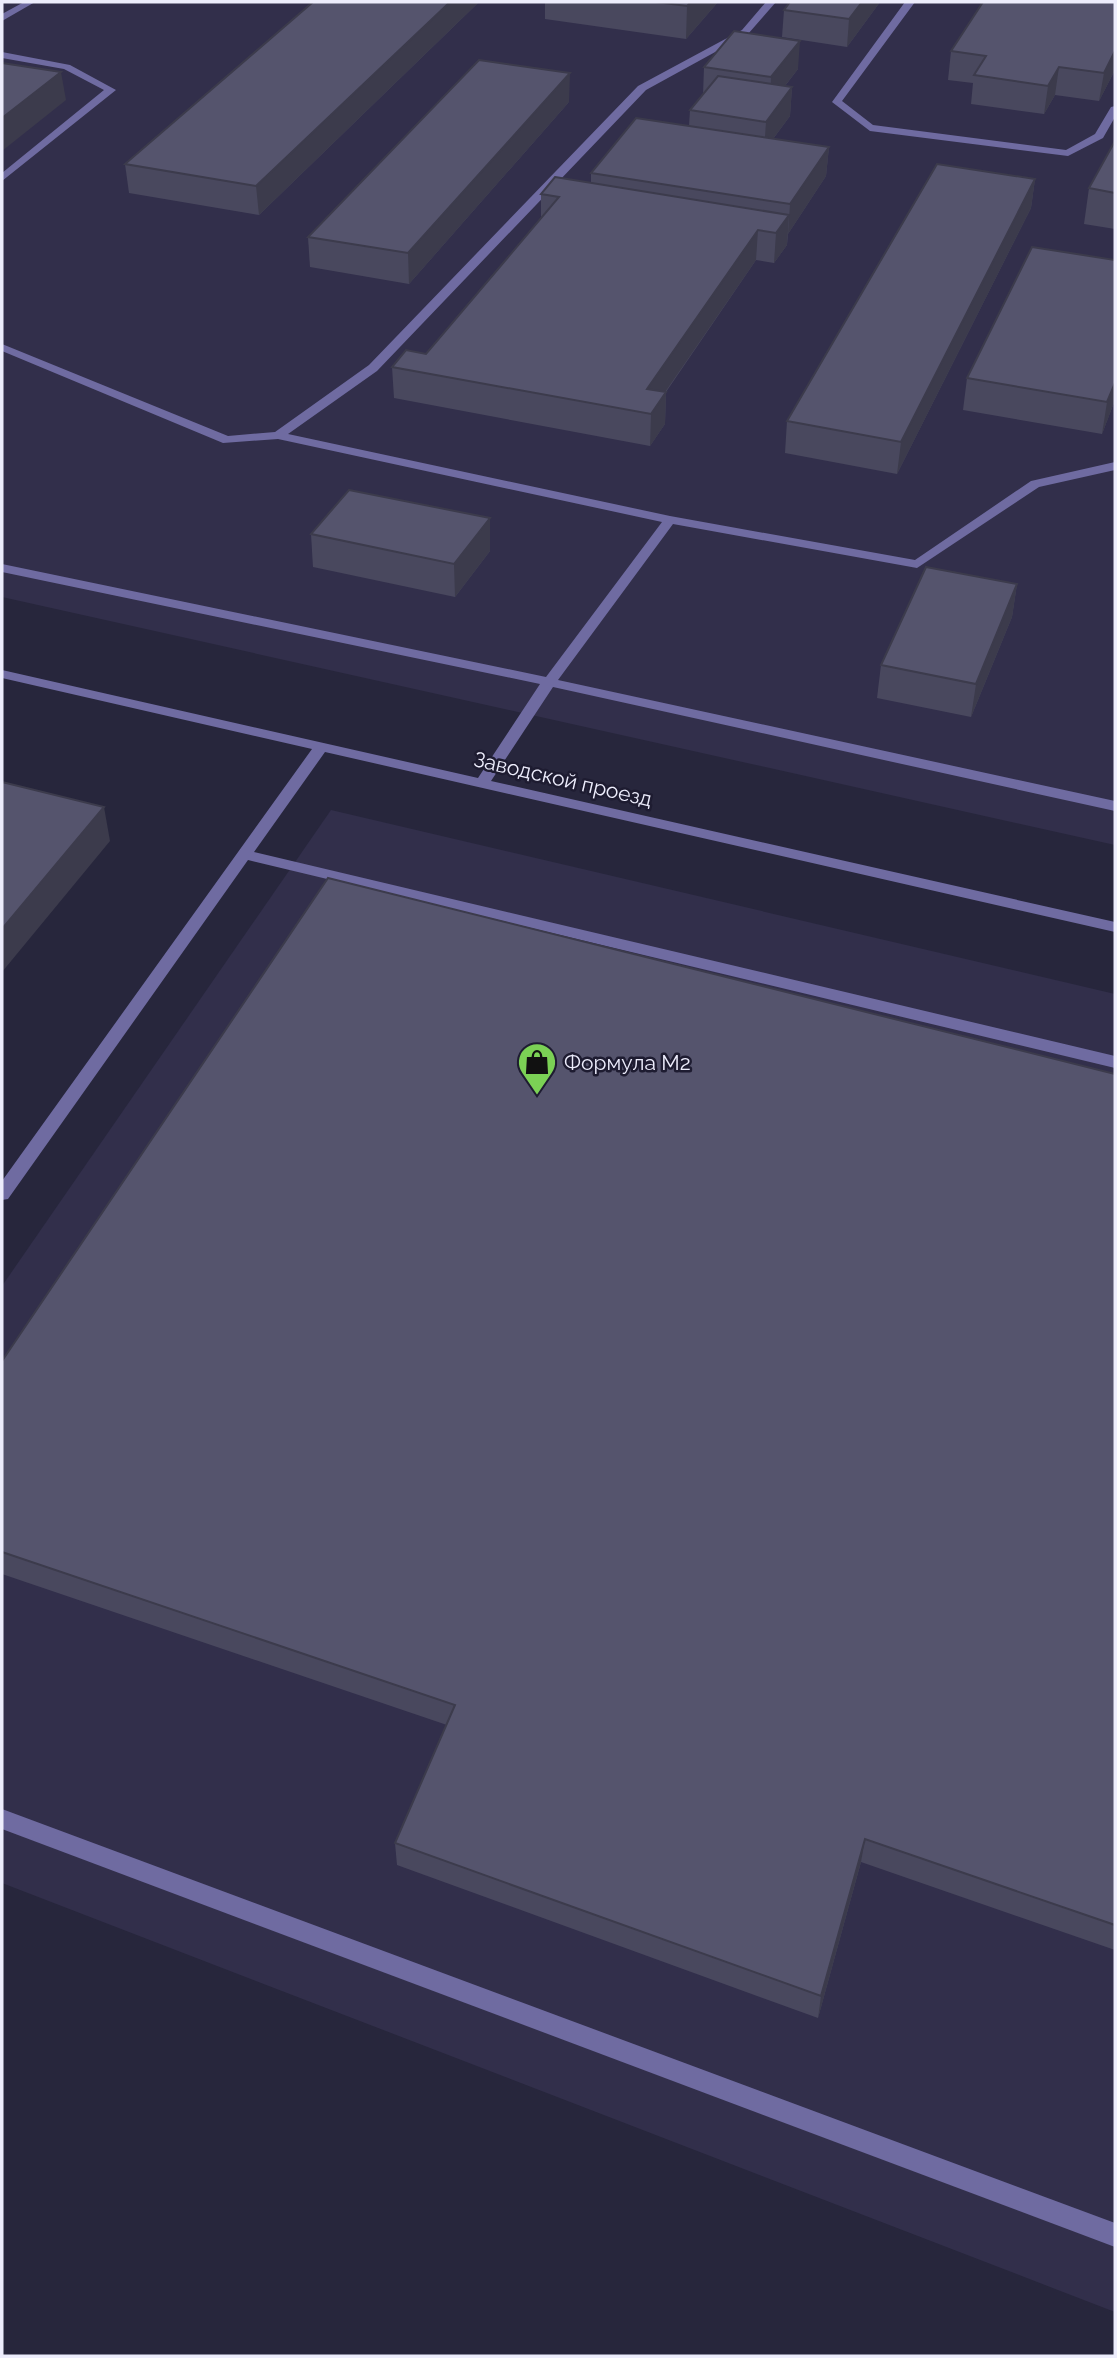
<svg xmlns="http://www.w3.org/2000/svg" width="1117" height="2358" font-family="Raleway,sans-serif">
	<style>
		.built { fill: #322f4b }
		.lines { fill: none; stroke-linecap: round; stroke-linejoin: round }
		.minor { fill: #6f6ba1; fill-rule: evenodd }
		.wall { fill: #49485e }
		.shaded-wall { fill: #3c3b4c }
		.building { fill: #55546d; stroke: #3c3b4c; stroke-width: 2 }
		.labels { text-anchor: middle; dominant-baseline: central; stroke-width: 5; stroke-linejoin: round; paint-order: stroke }
		.street-label { font-size: 21px; fill: #ededfc; stroke: #1e1c31 }
		.poi-label { font-size: 21px; fill: #ededfc; stroke: #1e1c31; text-anchor: start }
	</style>
	<rect width="100%" height="100%" fill="#27263c"/>
	<g class="built">
		<path d="M2 2H1115V845L2 597Z"/>
		<path d="M331 810 1115 994V2312L2 1883V1286Z"/>
	</g>
	<g class="lines">
		<g class="minor">
			<path d="M24 2H35L2 21V14Z"/>
			<path d="M766 2H776L748 34 646 90 377 371 288 434 670 516 915 560 1031 481 1115 462V470L1039 487 917 568 673 524 558 680 1115 801V811L553 687 491 781 1115 922V932L325 752 254 852 1115 1056V1068L248 860 8 1199 2 1200V1181L312 749 2 678V670L478 778 540 684 2 572V564L546 677 662 522 278 439 223 443 2 351V344L228 436 275 432 369 365 638 86 742 30Z"/>
			<path d="M905 2H915L842 101 873 125 1066 150 1095 134 1111 107 1115 106V117L1103 138 1068 156 870 131 832 102Z"/>
			<path d="M2 52 70 65 116 90 2 181V173L104 90 64 69 2 58Z"/>
			<path d="M2 1809 1115 2223V2247L2 1829Z"/>
		</g>
	</g>
	<g class="wall">
		<path d="M313 2H479L259 215 129 193 125 164Z"/>
		<path d="M545 2H718L686 39 545 19Z"/>
		<path d="M790 2H880L847 47 782 37 784 10Z"/>
		<path d="M1115 2V70L1099 101 1055 95 1044 114 971 104 973 83 948 80 951 51Z"/>
		<path d="M704 67 798 69 785 86 792 87 790 116 773 139 829 147 826 176 788 234 787 245 774 263 756 260 666 392 665 424 650 446 394 398 392 367 426 354 541 218V194L591 183V173L689 126 690 110 703 95Z"/>
		<path d="M569 102 409 284 310 267 308 237Z"/>
		<path d="M1115 141V229L1084 224 1089 188Z"/>
		<path d="M1035 179 1031 208 897 474 785 453 787 421Z"/>
		<path d="M1115 260V400L1102 434 963 410 967 378Z"/>
		<path d="M311 534 490 551 455 597 313 567Z"/>
		<path d="M1017 584 1012 617 971 717 877 698 881 665Z"/>
		<path d="M1115 1074V1950L861 1862 818 2018 397 1865 395 1843 447 1725 2 1574V1361Z"/>
	</g>
	<g class="shaded-wall">
		<path d="M450 2H479L259 215 256 186Z"/>
		<path d="M691 2H718L686 39 687 6Z"/>
		<path d="M862 2H880L847 47 849 19Z"/>
		<path d="M800 41 798 69 770 105 771 77Z"/>
		<path d="M1115 51V70L1099 101 1104 73Z"/>
		<path d="M1059 67 1055 95 1044 114 1048 86Z"/>
		<path d="M61 72 66 100 2 151V118Z"/>
		<path d="M570 73 569 102 409 284 408 253Z"/>
		<path d="M792 87 790 116 764 151 766 122Z"/>
		<path d="M829 147 826 176 788 234 790 204Z"/>
		<path d="M1035 179 1031 208 897 474 901 442Z"/>
		<path d="M789 215 787 245 774 263 776 233Z"/>
		<path d="M758 230 756 260 650 414 647 389Z"/>
		<path d="M1115 383V400L1102 434 1107 402Z"/>
		<path d="M666 392 665 424 650 446 651 414Z"/>
		<path d="M490 518V551L455 597 454 564Z"/>
		<path d="M1017 584 1012 617 971 717 976 684Z"/>
		<path d="M104 807 110 841 2 972V929Z"/>
		<path d="M865 1839 861 1862 818 2018 821 1996Z"/>
	</g>
	<g class="building">
		<path d="M313 2H450L256 186 125 164Z"/>
		<path d="M656 2H691L687 6Z"/>
		<path d="M790 2H862L849 19 784 10Z"/>
		<path d="M983 2H1115V51L1104 73 1059 67 1048 86 974 75 986 56 951 51Z"/>
		<path d="M734 31 800 41 771 77 704 67Z"/>
		<path d="M479 60 570 73 408 253 308 237Z"/>
		<path d="M2 63 61 72 2 118Z"/>
		<path d="M718 76 792 87 766 122 690 110Z"/>
		<path d="M636 118 829 147 790 204 591 173Z"/>
		<path d="M1115 141V193L1089 188Z"/>
		<path d="M937 164 1035 179 901 442 787 421Z"/>
		<path d="M555 177 789 215 776 233 758 230 647 389 666 392 651 414 392 367 406 350 426 354 559 197 541 194Z"/>
		<path d="M1032 247 1115 260V383L1107 402 967 378Z"/>
		<path d="M349 490 490 518 454 564 311 534Z"/>
		<path d="M926 567 1017 584 976 684 881 665Z"/>
		<path d="M2 782 104 807 2 929Z"/>
		<path d="M328 878 1115 1074V1925L865 1839 821 1996 395 1843 455 1705 2 1552V1361Z"/>
	</g>
	<defs>
		<g id="shop-pin" transform="scale(2.0125)"><path d="M0 17L-7.5 6A9.5 9.5 0 1 1 7.5 6Z" fill="#7bd155" stroke="#1e1c31"/><path d="M-5-2.5h2.3a2.7 3.5 0 0 1 5.4 0H5L5.5 6h-11ZM-1.5-2.5h3a1.5 2.3 0 0 0-3 0Z" fill="#111"/></g>
	</defs>
	<g fill-rule="evenodd">
		<use href="#shop-pin" x="537" y="1062"/>
	</g>
	<g class="labels">
		<g class="street-label">
			<text transform="translate(563 779) rotate(13)">Заводской проезд</text>
		</g>
		<g class="poi-label">
			<text x="564" y="1062">Формула М2</text>
		</g>
	</g>
	<rect width="1117" height="2358" fill="none" stroke="#ededfc" stroke-width="7"/>
</svg>
